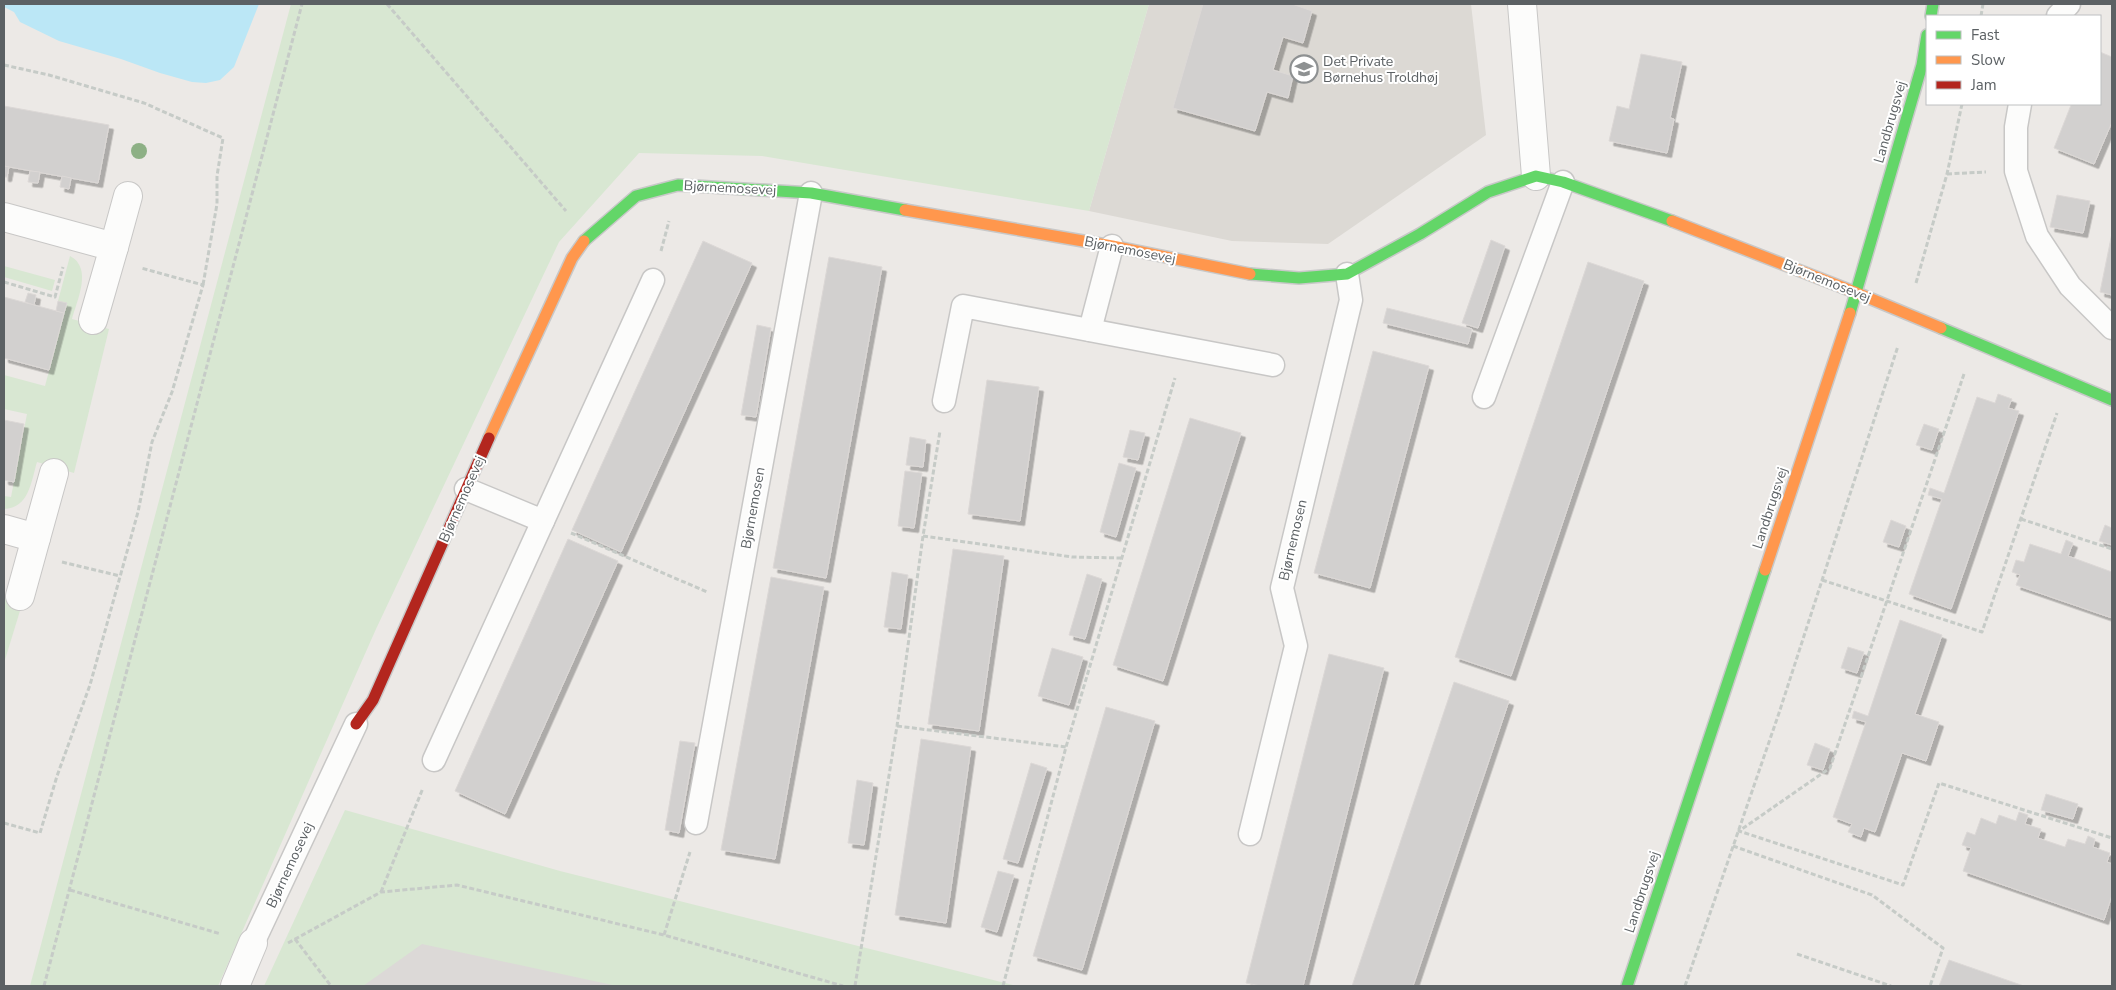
<svg xmlns="http://www.w3.org/2000/svg" width="2116" height="990" font-family="'Nunito Sans',sans-serif">
	<style>
		.industrial { fill: #dcd9d7 }
		.education { fill: #dcd9d4 }
		.green { fill: #d8e7d2 }
		.water { fill: #bbe7f6 }
		.building { fill: #d2d0cf; stroke: #dcd8d6; filter: url(#shadow) }
		.lines { fill: none; stroke-linecap: round; stroke-linejoin: round }
		.lane-casing { stroke: #c8c7c6; stroke-width: 25 }
		.street-casing { stroke: #c8c7c6; stroke-width: 30 }
		.fast-casing { stroke: #c8c8c8; stroke-width: 14 }
		.slow-casing { stroke: #c8c8c8; stroke-width: 14 }
		.jam-casing { stroke: #c8c8c8; stroke-width: 14 }
		.path { stroke: #c6cbc7; stroke-width: 3; stroke-dasharray: 5 2.5; stroke-linecap: butt }
		.lane { stroke: #fcfcfb; stroke-width: 22 }
		.street { stroke: #fcfcfb; stroke-width: 28 }
		.fast { stroke: #63d668; stroke-width: 11 }
		.slow { stroke: #ff974d; stroke-width: 11 }
		.jam { stroke: #b3261e; stroke-width: 11 }
		.tree { fill: #8db085 }
		.labels { text-anchor: middle; dominant-baseline: central; stroke-width: 4; stroke-linejoin: round; paint-order: stroke }
		.poi-label { font-size: 14px; fill: #5c6164; stroke: #fff; text-anchor: start }
		.street-label { font-size: 14px; fill: #5c6164; stroke: #fff }
	</style>
	<defs>
		<filter id="shadow"><feDropShadow dx="4.5" dy="4.5" stdDeviation="0" flood-color="#0004"/></filter>
	</defs>
	<rect width="100%" height="100%" fill="#ece9e6"/>
	<path class="industrial" d="M347 883 745 986H296Z"/>
	<path class="education" d="M1149 4H1471L1486 135 1328 244 1232 241 1089 211Z"/>
	<g class="green">
		<path d="M291 4H1149L1089 211 762 156 639 153 559 242 376 629 218 986H30Z"/>
		<path d="M70 256C93 268 77 300 72 319L109 329 74 473 37 462C31 482 29 508 4 509V496L11 497 27 414 4 409V375L45 386 67 304 58 301Z"/>
		<path d="M4 266 55 280 52 291 4 277Z"/>
		<path d="M4 595 23 601 4 663Z"/>
		<path d="M345 810 560 871 1017 986H617L422 944 363 986H264Z"/>
	</g>
	<path class="water" d="M4 4H259L234 67 220 80 206 83 192 82 160 73 121 59 59 41 20 22 14 12 4 7Z"/>
	<g class="building">
		<path d="M1203 4H1292L1312 11 1303 43 1283 37 1273 70 1293 76 1288 98 1267 92 1255 131 1173 108Z"/>
		<path d="M2100 52 2112 57V122L2094 164 2054 148 2071 105 2069 104H2100Z"/>
		<path d="M1641 54 1682 62 1670 118 1674 119 1667 153 1609 141 1617 106 1629 109Z"/>
		<path d="M4 106 109 125 98 183 4 166Z"/>
		<path d="M4 166 9 167 7 177H4Z"/>
		<path d="M30 171 40 172 38 183 28 182Z"/>
		<path d="M62 176 71 178 69 189 60 187Z"/>
		<path d="M2057 195 2090 201 2083 233 2050 227Z"/>
		<path d="M2112 233V295L2100 292Z"/>
		<path d="M1491 240 1505 246 1478 328 1462 323Z"/>
		<path d="M703 241 752 263 621 552 572 530Z"/>
		<path d="M829 257 882 267 826 578 773 568Z"/>
		<path d="M1588 262 1644 281 1511 676 1455 657Z"/>
		<path d="M28 293 36 295 34 305 25 302Z"/>
		<path d="M4 297 64 313 49 370 4 358Z"/>
		<path d="M58 301 67 303 64 313 56 311Z"/>
		<path d="M1387 308 1472 329 1468 344 1383 323Z"/>
		<path d="M757 325 771 328 756 417 741 415Z"/>
		<path d="M1373 351 1429 366 1370 588 1314 573Z"/>
		<path d="M987 380 1039 387 1020 521 968 514Z"/>
		<path d="M1998 394 2012 399 2008 408 2019 411 1951 609 1909 594 1942 499 1928 495 1930 488 1944 493 1977 397 1995 403Z"/>
		<path d="M1190 418 1241 433 1163 681 1113 665Z"/>
		<path d="M4 420 24 424 14 482 4 480Z"/>
		<path d="M1924 424 1939 429 1932 450 1916 445Z"/>
		<path d="M1130 430 1145 433 1138 460 1123 457Z"/>
		<path d="M910 437 926 440 923 467 906 465Z"/>
		<path d="M1119 463 1136 468 1116 537 1100 532Z"/>
		<path d="M905 471 922 473 914 528 898 526Z"/>
		<path d="M1891 520 1906 526 1899 547 1883 542Z"/>
		<path d="M2105 525 2112 528V545L2099 541Z"/>
		<path d="M568 539 618 561 505 814 455 791Z"/>
		<path d="M2066 540 2073 543 2068 556 2112 572V618L2016 585 2020 575 2012 572 2016 560 2024 562 2030 544 2061 554Z"/>
		<path d="M953 549 1004 556 979 731 928 724Z"/>
		<path d="M892 572 908 575 901 629 884 627Z"/>
		<path d="M1087 574 1102 579 1085 639 1069 635Z"/>
		<path d="M771 577 824 587 775 859 721 850Z"/>
		<path d="M1900 620 1942 635 1915 714 1939 722 1926 761 1902 753 1875 832 1864 828 1861 837 1848 832 1852 824 1833 817 1866 722 1852 718 1854 711 1868 716Z"/>
		<path d="M1848 647 1864 652 1857 673 1841 668Z"/>
		<path d="M1052 648 1083 657 1069 705 1038 696Z"/>
		<path d="M1329 654 1384 668 1303 986H1261L1246 983Z"/>
		<path d="M1454 682 1509 701 1413 986H1352Z"/>
		<path d="M1106 707 1155 721 1082 970 1033 956Z"/>
		<path d="M921 739 971 747 946 923 895 915Z"/>
		<path d="M680 741 695 743 679 833 665 830Z"/>
		<path d="M1815 743 1830 749 1823 770 1807 765Z"/>
		<path d="M1031 763 1047 768 1018 863 1003 859Z"/>
		<path d="M857 780 873 783 864 845 848 843Z"/>
		<path d="M2046 794 2078 804 2073 819 2041 810Z"/>
		<path d="M2019 812 2028 815 2025 824 2041 829 2038 838 2065 847 2068 839 2085 844 2088 836 2095 839 2093 847 2110 853 2107 862 2112 864V895L2104 920 1963 871 1971 848 1962 845 1967 832 1975 835 1981 818 1996 824 1999 815 2016 821Z"/>
		<path d="M998 871 1014 875 997 932 981 927Z"/>
		<path d="M1949 960 2024 986H1939Z"/>
	</g>
	<g class="lines">
		<g class="lane-casing">
			<g id="lane">
				<path d="M2058 16 2069 4"/>
				<path d="M2020 104 2016 127V171L2037 236 2070 286 2112 328"/>
				<path d="M1090 330 1112 246"/>
				<path d="M1484 397 1563 182"/>
				<path d="M944 401 963 306 1273 365"/>
				<path d="M466 489 543 521 653 280"/>
				<path d="M434 760 543 521"/>
				<path d="M696 823 811 193"/>
				<path d="M1250 834 1296 646 1282 588 1351 300 1347 274"/>
				<path d="M253 943 356 724"/>
			</g>
		</g>
		<g class="street-casing">
			<g id="street">
				<path d="M1522 4 1536 176"/>
				<path d="M4 217 114 247 93 320"/>
				<path d="M114 247 128 196"/>
				<path d="M4 529 36 538 54 473"/>
				<path d="M20 596 36 538"/>
				<path d="M235 986 253 943"/>
			</g>
		</g>
		<g class="fast-casing">
			<g id="fast">
				<path d="M1931 16 1933 4"/>
				<path d="M584 241 636 196 678 185 811 193 905 210"/>
				<path d="M1250 274 1299 278 1347 274 1420 234 1488 192 1536 176 1563 182 1672 221"/>
				<path d="M1850 313 1922 65 1927 35"/>
				<path d="M1941 328 2112 400"/>
				<path d="M1627 986 1765 570"/>
			</g>
		</g>
		<g class="slow-casing">
			<g id="slow">
				<path d="M905 210 1112 246 1250 274"/>
				<path d="M1672 221 1857 293 1941 328"/>
				<path d="M489 438 572 258 584 241"/>
				<path d="M1765 570 1850 313"/>
			</g>
		</g>
		<g class="jam-casing">
			<path id="jam" d="M356 724 373 700 489 438"/>
		</g>
		<g class="path">
			<path d="M387 4 566 211"/>
			<path d="M1981 16 1983 4"/>
			<path d="M4 65 49 75 144 103 223 138 217 176V204L203 285"/>
			<path d="M1947 174 1986 172"/>
			<path d="M661 251 669 221"/>
			<path d="M4 282 55 297 63 267"/>
			<path d="M1916 283 1947 174 1962 104"/>
			<path d="M1964 374 1830 768 1739 831 1903 885 1939 783 2112 838"/>
			<path d="M2021 519 2112 549"/>
			<path d="M571 533 707 592"/>
			<path d="M923 536 1072 557 1121 558"/>
			<path d="M62 562 120 576"/>
			<path d="M1822 580 1982 632 2057 413"/>
			<path d="M897 726 1066 747"/>
			<path d="M4 823 40 833 57 776 90 685 138 512 152 442 172 392 203 285 141 268"/>
			<path d="M1733 846 1872 895 1943 948 1930 986"/>
			<path d="M70 890 221 934"/>
			<path d="M381 892 423 788"/>
			<path d="M664 935 690 852"/>
			<path d="M295 939 331 986"/>
			<path d="M288 943 381 892 457 885 664 935 843 986"/>
			<path d="M1797 954 1891 986"/>
			<path d="M44 986 302 4"/>
			<path d="M855 986 897 726 923 536 940 431"/>
			<path d="M1003 986 1066 747 1175 378"/>
			<path d="M1685 986 1779 713 1898 346"/>
		</g>
		<use href="#lane" class="lane"/>
		<use href="#street" class="street"/>
		<use href="#fast" class="fast"/>
		<use href="#slow" class="slow"/>
		<use href="#jam" class="jam"/>
	</g>
	<circle class="tree" cx="139" cy="151" r="8"/>
	<defs>
		<g id="school-ring" transform="scale(1.4375)"><circle r="9.5" fill="#fff" stroke="#8e9192" stroke-width="1.5"/><path d="M0-5L7-2L0 1L-7-2ZM-4 1L0 2.5L4 1V4Q0 6-4 4Z" fill="#8e9192"/></g>
	</defs>
	<g fill-rule="evenodd">
		<use href="#school-ring" x="1304" y="69"/>
	</g>
	<g class="labels">
		<g class="poi-label">
			<text x="1323" y="61">Det Private<tspan x="1323" dy="16">Børnehus Troldhøj</tspan></text>
		</g>
		<g class="street-label">
			<text transform="translate(1890 122) rotate(-74)">Landbrugsvej</text>
			<text transform="translate(730 188) rotate(3)">Bjørnemosevej</text>
			<text transform="translate(1130 250) rotate(11)">Bjørnemosevej</text>
			<text transform="translate(1827 281) rotate(22)">Bjørnemosevej</text>
			<text transform="translate(462 499) rotate(-66)">Bjørnemosevej</text>
			<text transform="translate(753 508) rotate(-80)">Bjørnemosen</text>
			<text transform="translate(1770 508) rotate(-72)">Landbrugsvej</text>
			<text transform="translate(1293 540) rotate(-77)">Bjørnemosen</text>
			<text transform="translate(290 865) rotate(-65)">Bjørnemosevej</text>
			<text transform="translate(1642 892) rotate(-72)">Landbrugsvej</text>
		</g>
	</g>
	<rect width="2116" height="990" fill="none" stroke="#5c6164" stroke-width="10"/>
	<rect x="1926" y="15" width="175" height="90" fill="#ffffff" stroke="#bec0c1"/>
	<rect x="1936" y="31" width="25" height="8" fill="#63d668" stroke="#bec0c1"/>
	<text x="1971" y="40" font-size="15" fill="#5c6164">Fast</text>
	<rect x="1936" y="56" width="25" height="8" fill="#ff974d" stroke="#bec0c1"/>
	<text x="1971" y="65" font-size="15" fill="#5c6164">Slow</text>
	<rect x="1936" y="81" width="25" height="8" fill="#b3261e" stroke="#bec0c1"/>
	<text x="1971" y="90" font-size="15" fill="#5c6164">Jam</text>
</svg>
